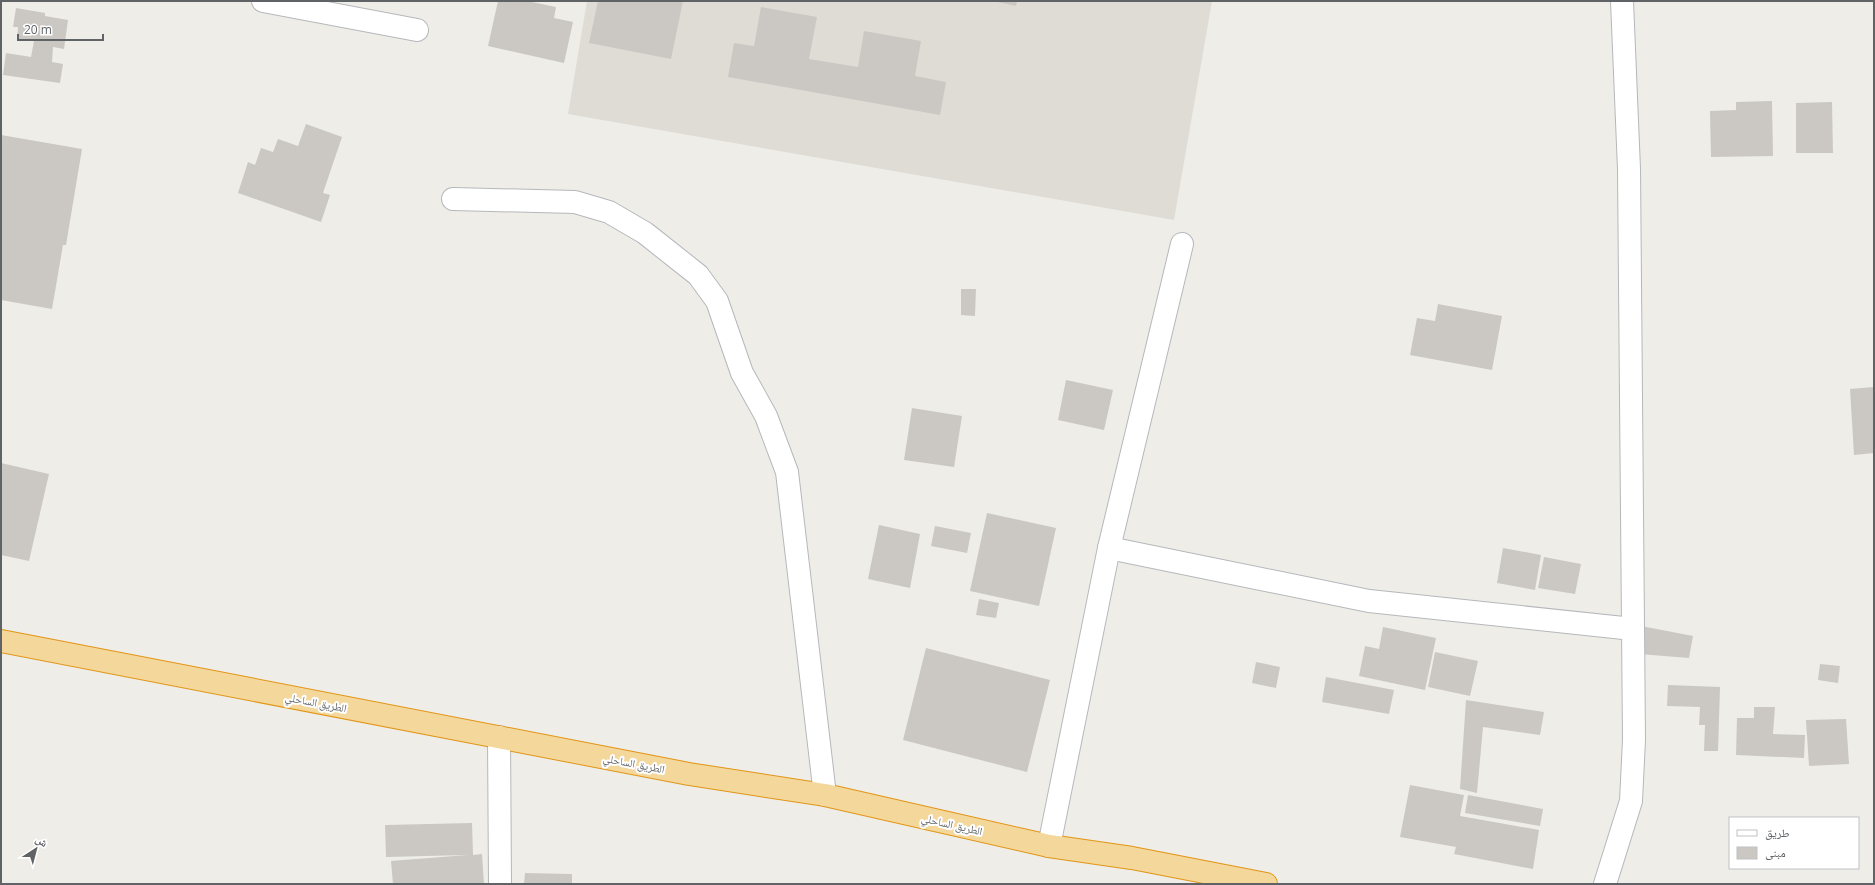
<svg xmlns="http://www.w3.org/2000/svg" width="1875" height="885" font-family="'Open Sans','Noto Naskh Arabic',sans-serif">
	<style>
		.education { fill: #dfdcd6 }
		.building { fill: #cbc8c4 }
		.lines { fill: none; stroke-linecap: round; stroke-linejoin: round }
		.minor-casing { stroke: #b5b8bb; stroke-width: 24 }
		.highway-casing { stroke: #e19517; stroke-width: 24 }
		.minor { stroke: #fff; stroke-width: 22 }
		.highway { stroke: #f3d79b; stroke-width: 22 }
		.labels { text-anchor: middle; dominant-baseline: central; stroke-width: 4; stroke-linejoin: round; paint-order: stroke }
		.street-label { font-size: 11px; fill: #5f6366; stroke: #fff }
	</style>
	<rect width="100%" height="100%" fill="#efede8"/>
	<path class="education" d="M587 1H1212L1174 220 568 114Z"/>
	<g class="building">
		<path d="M498 1H527L556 7 554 18 573 22 564 63 488 46Z"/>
		<path d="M598 1H683L671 59 589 43Z"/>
		<path d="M993 1H1017L1016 6Z"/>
		<path d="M761 7 817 17 809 59 858 67 864 31 921 41 915 76 946 82 940 115 728 77 734 43 754 46Z"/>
		<path d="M16 8 45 13V16L68 20 64 49 53 47 52 62 63 64 60 83 3 75 6 53 31 57 34 41 17 39 18 27H13Z"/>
		<path d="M1772 101 1773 156 1711 157 1710 111 1736 110V102Z"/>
		<path d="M1832 102 1833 153H1796V103Z"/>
		<path d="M306 124 342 137 323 193 330 195 321 222 238 193 248 162 255 165 261 148 273 152 278 139 298 146Z"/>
		<path d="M1 135 82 149 66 245H63L52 309 1 300Z"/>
		<path d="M961 289H976L975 316 961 315Z"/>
		<path d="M1438 304 1502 316 1492 370 1410 355 1417 318 1435 321Z"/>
		<path d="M1066 380 1113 390 1104 430 1058 420Z"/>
		<path d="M1874 387V453L1854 455 1850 389Z"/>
		<path d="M912 408 962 416 954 467 904 460Z"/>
		<path d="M1 463 49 474 29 561 1 555Z"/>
		<path d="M987 513 1056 528 1039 606 970 591Z"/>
		<path d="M879 525 920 534 910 588 868 579Z"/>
		<path d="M935 526 971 533 967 553 931 546Z"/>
		<path d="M1503 548 1541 555 1535 590 1497 583Z"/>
		<path d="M1544 557 1581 564 1575 594 1538 588Z"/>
		<path d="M979 599 999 603 996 618 976 615Z"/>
		<path d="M1641 626 1693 636 1689 658 1639 654Z"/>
		<path d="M1383 627 1436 638 1425 690 1359 676 1365 646 1379 649Z"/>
		<path d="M926 648 1050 680 1027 772 903 740Z"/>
		<path d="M1435 652 1478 661 1470 696 1428 687Z"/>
		<path d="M1256 662 1280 667 1276 688 1252 683Z"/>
		<path d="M1820 664 1840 666 1838 683 1818 680Z"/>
		<path d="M1326 677 1394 690 1389 714 1322 702Z"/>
		<path d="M1668 685 1720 687 1718 751H1704L1705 725H1699L1700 707 1667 706Z"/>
		<path d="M1466 700 1544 712 1540 735 1483 727 1477 793 1460 789Z"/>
		<path d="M1754 707H1775L1773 734 1805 735 1804 758 1736 755 1737 718H1754Z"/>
		<path d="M1846 719 1849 764 1809 766 1806 720Z"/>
		<path d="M1410 785 1464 795 1460 816 1539 830 1533 869 1454 854 1456 847 1400 837Z"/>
		<path d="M1468 795 1543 809 1540 826 1465 813Z"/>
		<path d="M472 823 473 855 482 854 484 884H393L391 861 467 855 386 857 385 825Z"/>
		<path d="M525 873 572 874V884H524Z"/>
	</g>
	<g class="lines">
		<g class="minor-casing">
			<g id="minor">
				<path d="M263 1 417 30"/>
				<path d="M453 199 575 202 609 212 645 233 698 275 717 301 742 373 766 416 787 472 825 795"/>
				<path d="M1109 548 1369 601 1633 629"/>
				<path d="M499 737 500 884"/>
				<path d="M1049 846 1109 548 1182 244"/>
				<path d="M1605 884 1631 801 1634 740 1629 169 1622 1"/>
			</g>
		</g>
		<g class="highway-casing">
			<path id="highway" d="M1 641 689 774 825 795 1049 846 1132 858 1266 884"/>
		</g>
		<use href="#minor" class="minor"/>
		<use href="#highway" class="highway"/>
	</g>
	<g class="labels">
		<g class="street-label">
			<text transform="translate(316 702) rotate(11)">الطريق الساحلي</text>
			<text transform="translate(634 763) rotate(11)">الطريق الساحلي</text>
			<text transform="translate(952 824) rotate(13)">الطريق الساحلي</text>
		</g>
	</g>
	<rect width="1875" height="885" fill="none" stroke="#5f6366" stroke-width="4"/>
	<rect x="1729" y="817" width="130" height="52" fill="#ffffff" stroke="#bfc1c2"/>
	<rect x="1737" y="830" width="20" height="6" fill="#ffffff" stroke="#bfc1c2"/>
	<text x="1765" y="837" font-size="12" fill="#5f6366">طريق</text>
	<rect x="1737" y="847" width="20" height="12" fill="#cbc8c4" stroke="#bfc1c2"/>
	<text x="1765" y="857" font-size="12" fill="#5f6366">مبنى</text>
	<g transform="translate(36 849) rotate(36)" stroke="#ffffff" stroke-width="3" paint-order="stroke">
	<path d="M0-3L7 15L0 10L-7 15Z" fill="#5f6366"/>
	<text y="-6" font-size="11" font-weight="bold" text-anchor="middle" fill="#5f6366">ش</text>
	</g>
	<path d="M18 34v6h85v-6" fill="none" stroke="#5f6366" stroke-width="2"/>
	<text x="24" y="34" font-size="12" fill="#5f6366" stroke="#ffffff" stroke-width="3" paint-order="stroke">20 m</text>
</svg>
